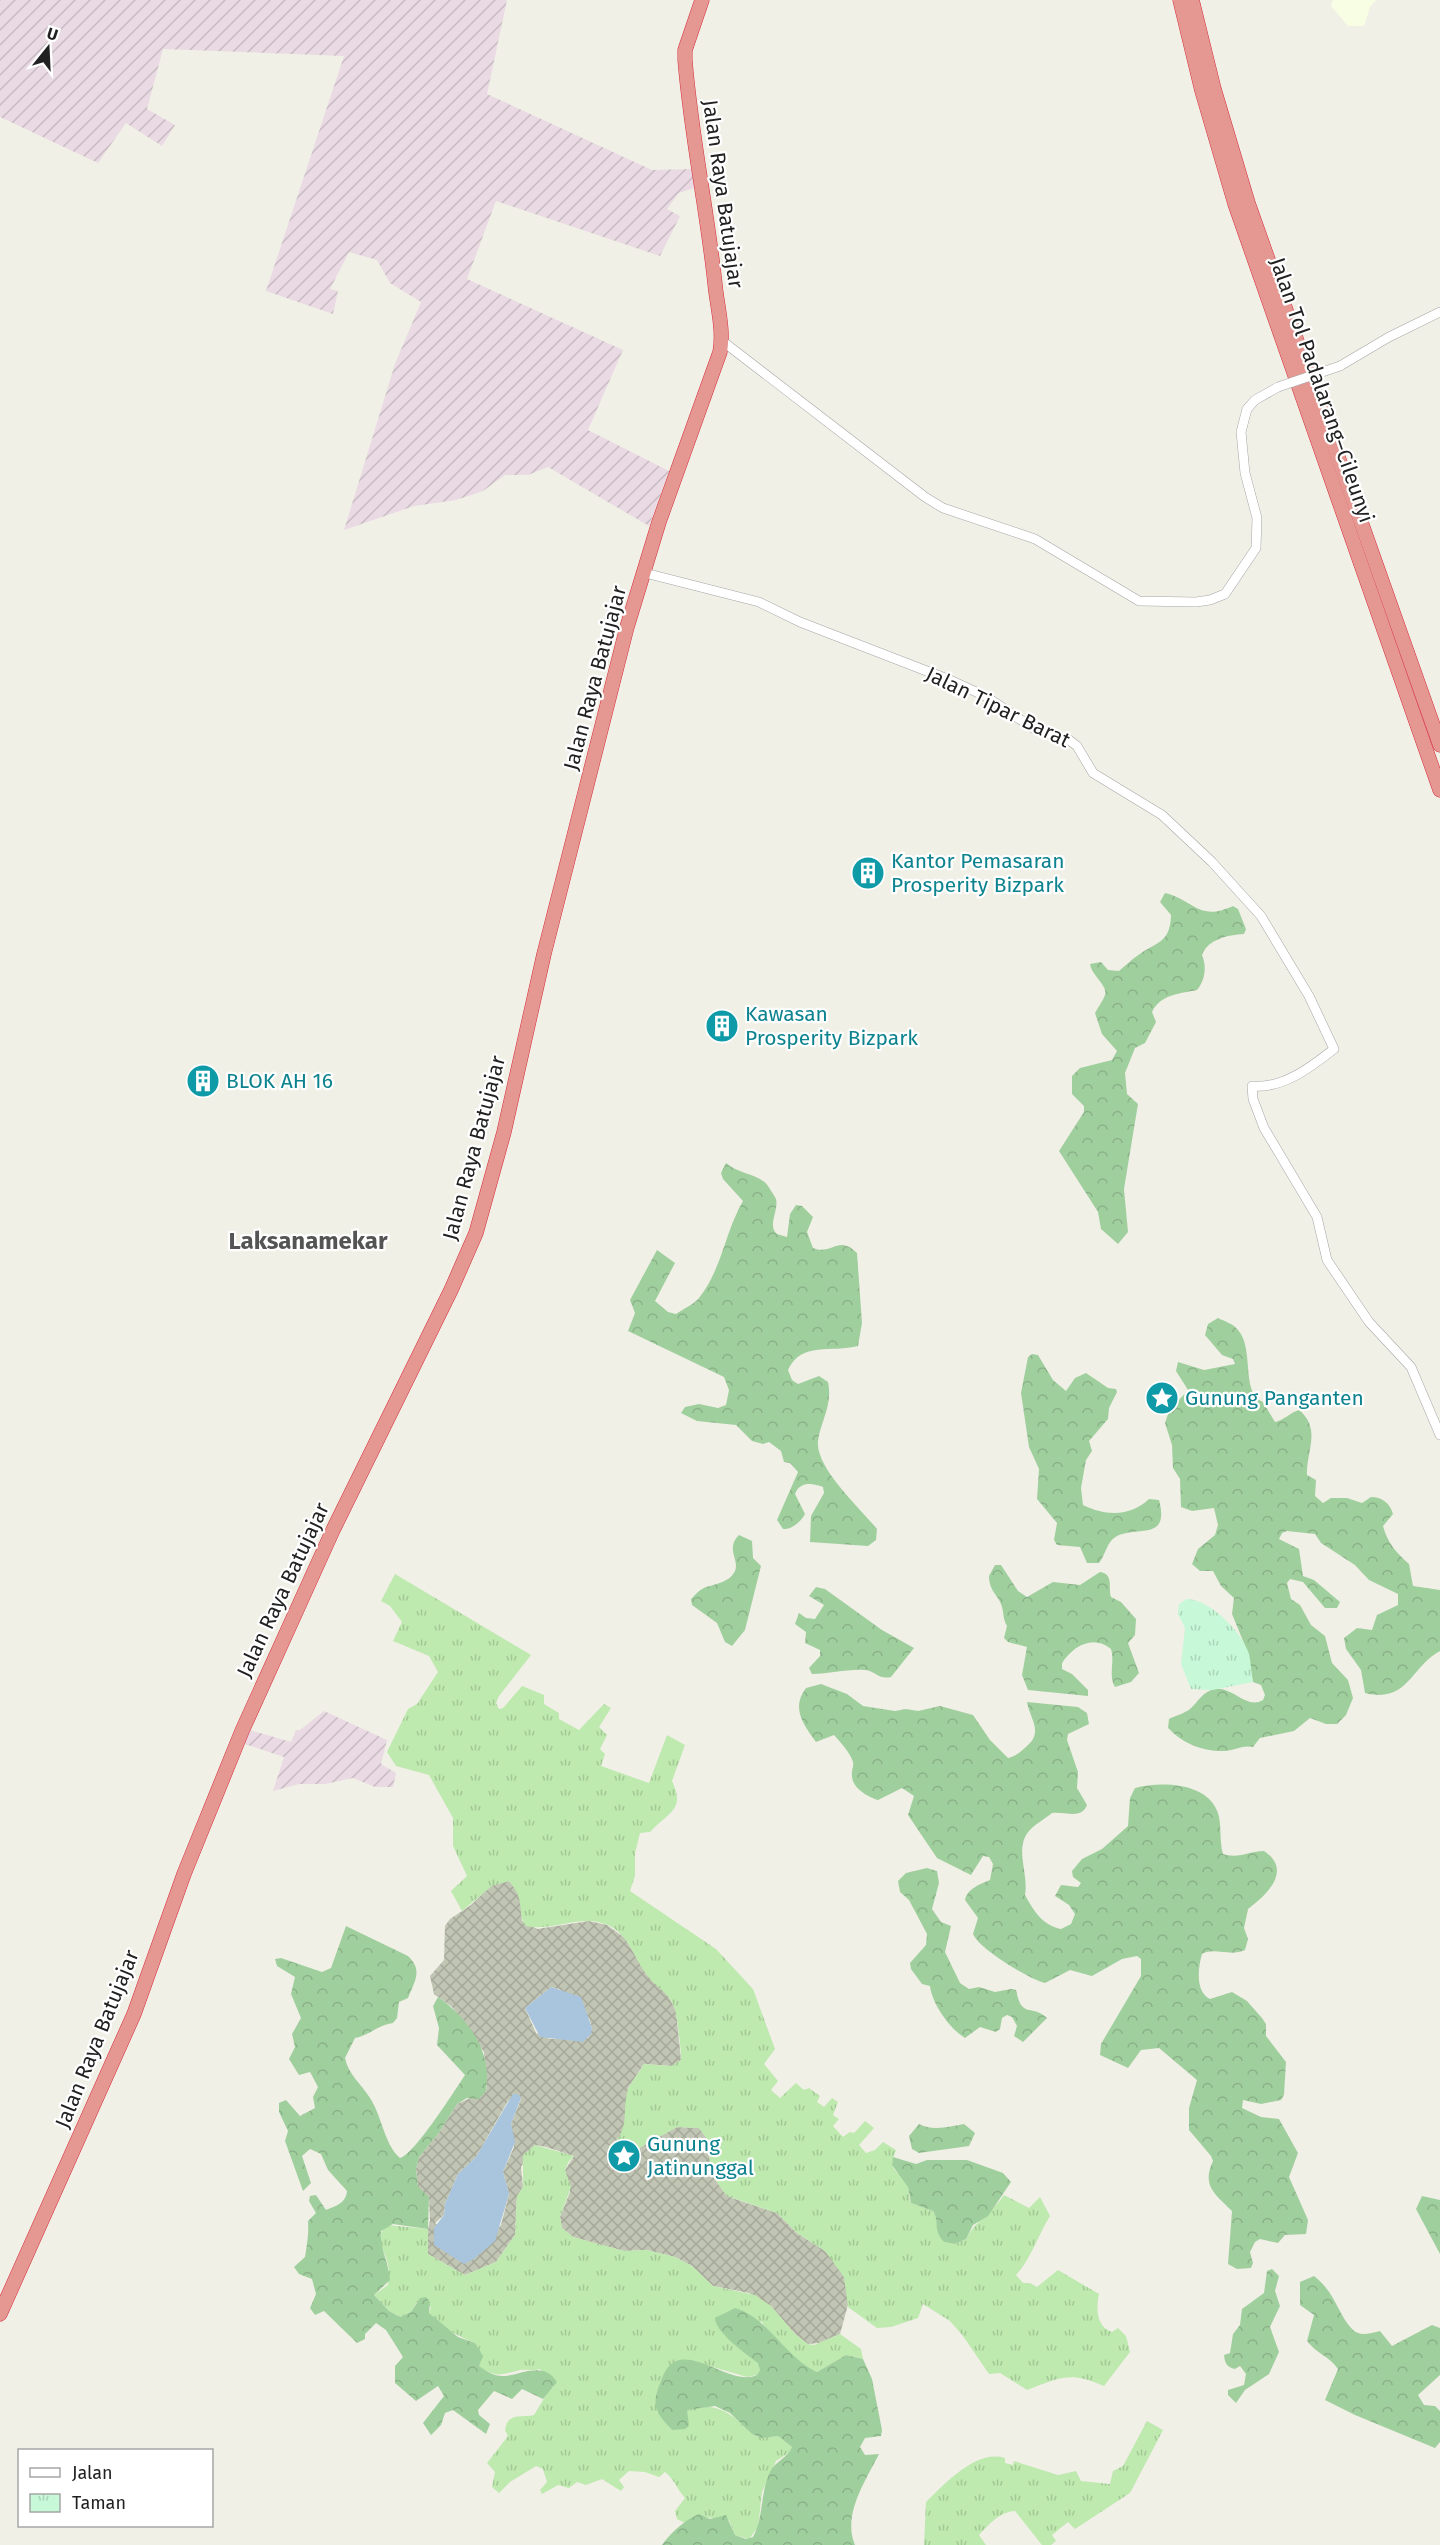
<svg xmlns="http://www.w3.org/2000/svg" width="1440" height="2545" font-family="'Fira Sans',sans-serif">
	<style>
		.industrial { fill: url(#industrial-furrows) }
		.education { fill: #f7fee3 }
		.construction { fill: url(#construction-cross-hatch); fill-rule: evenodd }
		.grass { fill: url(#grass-tufts) }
		.forest { fill: url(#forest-crowns) }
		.park { fill: url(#park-tufts) }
		.water { fill: #a9c5dd }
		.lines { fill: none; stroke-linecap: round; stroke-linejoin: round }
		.minor-casing { stroke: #a5a5a5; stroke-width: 10 }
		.highway-casing { stroke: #d62d3d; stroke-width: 15 }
		.minor { stroke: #fff; stroke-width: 9 }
		.highway { stroke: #e59792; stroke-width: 14 }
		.minor-bridge-casing { stroke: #a5a5a5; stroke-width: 10; stroke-linecap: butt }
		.minor-bridge { stroke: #fff; stroke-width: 9 }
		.labels { text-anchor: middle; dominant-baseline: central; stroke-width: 4.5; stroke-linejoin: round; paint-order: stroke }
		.street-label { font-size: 21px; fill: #212121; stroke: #fff }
		.culture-label { font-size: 21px; fill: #0d838f; stroke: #fff; text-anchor: start }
		.quarter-label { font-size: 24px; font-weight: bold; fill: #545454; stroke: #fff }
	</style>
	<defs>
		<pattern id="industrial-furrows" width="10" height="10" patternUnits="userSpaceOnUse" patternTransform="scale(1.5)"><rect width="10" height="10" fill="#e9dae3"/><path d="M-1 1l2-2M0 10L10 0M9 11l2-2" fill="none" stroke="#c8bbc2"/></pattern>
		<pattern id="construction-cross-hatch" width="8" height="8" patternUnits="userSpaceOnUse" patternTransform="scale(1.5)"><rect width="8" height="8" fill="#c1c5b3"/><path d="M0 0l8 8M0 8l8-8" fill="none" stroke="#a6a99a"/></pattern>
		<pattern id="grass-tufts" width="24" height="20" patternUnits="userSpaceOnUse" patternTransform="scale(1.5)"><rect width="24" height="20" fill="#bee9af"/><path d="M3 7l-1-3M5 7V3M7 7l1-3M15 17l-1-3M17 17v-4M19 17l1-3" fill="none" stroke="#a3c896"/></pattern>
		<pattern id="forest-crowns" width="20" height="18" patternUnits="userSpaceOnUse" patternTransform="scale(1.5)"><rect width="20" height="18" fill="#a0cf9e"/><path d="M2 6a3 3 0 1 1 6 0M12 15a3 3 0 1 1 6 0" fill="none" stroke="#8ab188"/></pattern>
		<pattern id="park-tufts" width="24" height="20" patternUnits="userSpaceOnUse" patternTransform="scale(1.5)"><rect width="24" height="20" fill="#c7f8d7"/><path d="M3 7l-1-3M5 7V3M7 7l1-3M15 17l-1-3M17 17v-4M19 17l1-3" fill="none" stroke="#abd4b8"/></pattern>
	</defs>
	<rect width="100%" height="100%" fill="#f1f0e7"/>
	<g class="industrial">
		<path d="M0 0H507L487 94 652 170 693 169 697 187 679 193 667 209 680 216 660 256 496 201 467 279 623 350 588 430 669 471 649 526 548 467 528 475H505L483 491 456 500 414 506 344 530 395 364 421 302 390 283 377 260 349 252 330 289 338 291 333 314 266 291 344 56 163 49 147 109 175 125 162 146 126 123 98 163 0 117Z"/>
		<path d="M324 1711 387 1740 381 1764 396 1773 393 1787H375L353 1778 325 1784H299L273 1791 284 1757 242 1743 246 1729 291 1742 296 1730H300Z"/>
	</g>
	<path class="education" d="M1333 0H1376L1370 7 1364 26H1348L1331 6Z"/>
	<path class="construction" d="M509 1881 520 1894 522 1921 537 1929 589 1921 607 1925 625 1938 646 1974 665 1990 676 2011 681 2060 671 2066 644 2064 628 2088 626 2126 621 2136 609 2146 628 2154 677 2127 699 2128 708 2140 711 2174 724 2192 732 2198 777 2213 797 2233 825 2251 835 2263 844 2277 849 2301 840 2334 819 2343 808 2344 795 2334 771 2306 749 2293 713 2286 692 2266 675 2257 647 2250 624 2251 573 2237 562 2228 560 2217 570 2192 565 2170 574 2156 546 2147 535 2145 521 2167 523 2187 517 2196 515 2235 496 2262 465 2275 428 2254 426 2237 430 2221 429 2198 418 2188 416 2169 419 2157 438 2134 457 2104 486 2091 487 2086 484 2052 452 2007 434 1994 430 1976 444 1960 445 1926 450 1919 471 1905 492 1885ZM551 1987 561 1990 589 2018 592 2028 588 2038 550 2039 536 2033 525 2008ZM518 2094 521 2099 511 2124 514 2147 503 2172 509 2194 501 2225 474 2259 435 2223 444 2215 445 2204 458 2174 476 2157 508 2101Z"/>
	<g class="grass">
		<path d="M395 1574 531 1655 499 1696 496 1703 499 1709 503 1708 522 1686 544 1695V1704L559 1713V1719L579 1730 604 1704 611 1708 599 1727 607 1735 600 1749 605 1754 601 1766 649 1783 667 1735 685 1745 672 1781C686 1810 668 1812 650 1832L640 1833 635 1853V1876L630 1891 716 1949 753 1989 775 2049 764 2064 778 2081 771 2090 780 2098 796 2083 804 2090 809 2088 820 2096 817 2102 824 2107 832 2098 838 2102 833 2115 839 2119 833 2126 843 2137 850 2132 854 2133 865 2121 874 2128 859 2145 866 2153 875 2150 883 2142 896 2150C887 2172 897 2168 907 2184 910 2190 908 2197 911 2203L933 2211C940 2222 933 2230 944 2242L955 2244 966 2239C975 2221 991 2214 1004 2195L1029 2208 1040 2197 1050 2216C1038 2235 1031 2259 1016 2275L1023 2283H1030L1037 2287 1058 2270 1099 2294C1096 2308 1096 2327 1112 2332L1118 2328 1126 2336 1130 2352 1104 2386C1070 2371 1061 2377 1027 2390L1000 2373 989 2374 963 2336 950 2321 923 2304 918 2318 891 2327 877 2328 848 2307 844 2277 825 2251 797 2233 777 2213 727 2196 711 2174 708 2140 699 2128 677 2127 628 2154 608 2147C632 2131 621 2112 628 2089 631 2082 640 2072 644 2064L671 2066 681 2060C682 2057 677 2015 675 2010 670 1992 657 1989 647 1975 634 1958 629 1935 608 1925 581 1913 552 1932 526 1926 516 1912 527 1902 509 1881L492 1886 462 1911 451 1891 467 1876 453 1846V1818L429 1775 396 1766 387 1752 408 1709 417 1704 438 1672 429 1656 393 1641 402 1622 390 1606 381 1601Z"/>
		<path d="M535 2145 574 2156 569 2161 565 2170 571 2187 560 2217 562 2228 573 2237 624 2251 647 2250 675 2257 692 2266 713 2286 755 2295 771 2306 795 2334 808 2344 814 2345 840 2334 861 2349 863 2359 846 2355 817 2372C794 2362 775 2341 761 2321L740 2347 759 2363 760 2370 757 2375 747 2377 696 2362 657 2411 672 2430 686 2415 687 2410C711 2402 726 2409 744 2426 748 2430 753 2436 759 2437 764 2438 772 2436 778 2436L792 2447 790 2452 776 2461 762 2492 758 2527 749 2539 735 2535 729 2520 694 2516 685 2523 677 2519 675 2511 685 2498C677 2489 674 2479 665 2472L659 2477 645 2472 629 2471 619 2480 624 2487 621 2491 602 2479 586 2485 577 2482 569 2488 558 2485 542 2494 540 2490 547 2482 543 2469 536 2466 510 2482 499 2493 492 2487 495 2472 487 2463 508 2436 505 2430C508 2412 520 2418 534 2415L549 2390 554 2387 540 2369C533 2371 526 2369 520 2370 500 2375 497 2378 478 2366L475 2343C459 2337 439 2326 429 2313L431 2307 417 2302 411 2312 400 2317 389 2311 374 2295 388 2285C388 2278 390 2272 388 2265 385 2250 373 2238 387 2225L428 2229V2254L465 2275 496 2262 515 2235 517 2196 523 2187V2155Z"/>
		<path d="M1147 2421 1163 2430 1130 2493 1075 2529 1068 2522 1052 2535 1056 2541 1051 2545H1042L1015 2511C999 2512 990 2524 979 2535L986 2545H924L926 2502C945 2484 976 2449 1005 2458V2463L1013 2465 1014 2461 1058 2475 1076 2471 1081 2481 1110 2484 1113 2471 1123 2466Z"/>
	</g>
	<g class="forest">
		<path d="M1165 893C1194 900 1199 922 1233 906L1238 909 1246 929 1244 934C1228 935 1208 939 1202 955 1207 967 1205 980 1197 990 1179 994 1161 994 1152 1012L1156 1022 1145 1043 1135 1048 1125 1073 1127 1094 1138 1104 1124 1189 1128 1232 1118 1244 1101 1229 1098 1212 1059 1151 1084 1112V1106L1072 1094V1076L1080 1068 1112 1060 1117 1051 1102 1034 1095 1013C1098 1007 1103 1001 1105 995 1108 985 1091 975 1090 964L1101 962 1108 970 1119 971C1125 966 1131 960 1137 956 1157 941 1170 944 1171 915L1160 902Z"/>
		<path d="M726 1163C738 1174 760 1174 768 1186 770 1189 774 1195 776 1199 779 1210 767 1226 777 1234L787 1237 790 1214 796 1205 802 1206 813 1217 807 1232 813 1248C832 1256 838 1234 857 1253L862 1323 858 1346C832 1353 801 1341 788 1370L792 1380 798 1384 819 1376 828 1382C833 1405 821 1420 818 1441 815 1468 861 1509 877 1529L876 1540 868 1546 810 1542 811 1516 824 1493 823 1487C812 1483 800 1481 795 1494L805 1514C801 1522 791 1530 783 1529L777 1520 798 1472 790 1463 784 1462 781 1451 769 1442 763 1444 752 1441 736 1425 697 1421 681 1413 685 1407 699 1404 718 1408 726 1405 729 1390 724 1377 628 1331 635 1313 630 1300 657 1250 675 1263 655 1301 668 1312 676 1314C683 1309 693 1305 699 1298 722 1269 725 1232 743 1201L723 1179 721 1173Z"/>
		<path d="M1218 1318C1224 1321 1234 1324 1238 1330 1255 1349 1240 1393 1263 1402L1275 1422C1284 1420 1290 1413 1299 1410 1322 1429 1306 1451 1307 1475L1316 1480 1315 1496 1323 1503 1331 1498H1347L1362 1503 1371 1497C1382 1497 1390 1503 1393 1514L1383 1526C1388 1544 1396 1552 1409 1564L1413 1586 1440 1590V1651C1411 1666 1408 1704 1365 1693L1361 1670 1346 1649 1344 1638 1357 1628 1372 1630 1377 1615 1398 1605V1594L1369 1580 1355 1565 1321 1543 1315 1534 1287 1531 1282 1533 1279 1539 1299 1549 1303 1576 1314 1580 1340 1602 1337 1608H1325L1303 1582 1290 1579 1287 1583 1291 1599 1300 1605 1311 1625 1325 1636 1332 1663 1348 1680 1353 1698 1346 1715 1337 1724H1326L1310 1718 1294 1731 1260 1738 1253 1747C1242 1745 1236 1750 1225 1751 1204 1752 1183 1744 1168 1728L1169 1719C1175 1716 1185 1713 1190 1709 1198 1702 1203 1691 1215 1689 1232 1686 1247 1710 1263 1700L1265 1695 1261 1685 1253 1682 1248 1653 1232 1614 1234 1598 1221 1586 1213 1571H1200L1192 1564 1198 1549 1215 1535 1218 1525 1214 1508 1192 1511 1181 1507 1180 1479 1173 1468 1172 1445 1165 1423 1169 1411 1188 1390 1176 1371 1178 1362 1204 1370 1235 1364 1233 1359 1222 1355 1205 1335 1208 1324Z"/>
		<path d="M1032 1354 1038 1355 1053 1380 1066 1391 1075 1378 1086 1373 1108 1388 1116 1389 1117 1392 1109 1408 1108 1419 1089 1441 1092 1451 1086 1460 1081 1488 1083 1505C1105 1516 1130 1517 1149 1499L1159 1500C1170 1541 1138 1526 1117 1536 1107 1541 1106 1554 1099 1563H1087L1080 1547 1057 1545 1054 1540 1057 1523 1037 1499 1039 1469 1029 1447 1021 1393 1028 1357Z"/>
		<path d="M739 1535 752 1541 753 1558 761 1566 745 1630 732 1646 725 1642 717 1623 692 1605 691 1599C695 1595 700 1589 706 1587 716 1584 730 1582 735 1571 740 1560 725 1549 739 1535Z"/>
		<path d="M995 1565H1001L1018 1591 1027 1597 1053 1582 1080 1585 1100 1572C1114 1574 1108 1587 1111 1597L1121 1602 1136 1619 1135 1635 1128 1643 1139 1673 1131 1682 1115 1687C1108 1676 1115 1662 1111 1649 1093 1634 1073 1646 1062 1663V1669L1072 1674 1088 1690V1696L1028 1690 1022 1675 1027 1647 1008 1642 1004 1638 1007 1626C1003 1619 1004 1615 1002 1607 999 1595 989 1592 989 1576Z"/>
		<path d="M816 1587 825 1589 882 1630 914 1648 891 1677C878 1680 875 1670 864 1670 847 1669 830 1674 812 1674L809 1668 820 1656V1650L805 1643 806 1632 795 1624 799 1613 806 1618 815 1619 824 1605 809 1596Z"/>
		<path d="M821 1684 847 1694 863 1706 895 1711 906 1709 918 1711 940 1706 973 1715 990 1740 1008 1758C1016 1756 1022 1751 1028 1745 1043 1731 1030 1719 1027 1702L1078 1707 1087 1713 1089 1724 1068 1734 1067 1740 1078 1772 1077 1788 1087 1805C1081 1820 1065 1811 1052 1813 1045 1819 1035 1824 1029 1831 1014 1848 1029 1874 1025 1895 1034 1911 1042 1925 1061 1929L1071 1924 1075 1914 1069 1905 1055 1896 1061 1885 1078 1887 1081 1883 1073 1877 1072 1871 1082 1859 1102 1849 1128 1826 1130 1798 1135 1788C1160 1781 1208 1782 1218 1813 1222 1826 1219 1840 1223 1854 1238 1859 1250 1851 1264 1851 1293 1870 1267 1895 1248 1909L1244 1928 1248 1939 1245 1950C1230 1957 1215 1947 1202 1954 1198 1968 1195 1991 1210 1999L1232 1992 1247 2001 1262 2018 1266 2024V2036L1286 2062 1284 2095 1281 2100 1261 2104 1243 2100 1242 2108 1261 2117 1279 2119 1298 2153 1289 2177 1308 2220 1306 2234 1285 2235 1278 2243 1260 2239 1255 2242 1250 2252 1253 2263 1251 2268 1237 2269 1228 2264 1232 2211C1216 2195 1201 2186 1213 2161L1211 2156 1189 2130V2108L1197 2080 1159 2048 1141 2050 1128 2068 1100 2055 1101 2044 1141 1976V1959L1137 1956 1122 1959 1092 1976 1070 1970 1045 1983C1029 1979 979 1949 973 1934L978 1918 965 1900C967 1889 980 1884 990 1880L993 1864 989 1857 983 1856 971 1875 937 1858 908 1815 914 1796 902 1788 878 1800C868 1797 852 1788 852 1776 851 1771 854 1767 853 1762 850 1752 840 1742 834 1735L816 1742C803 1724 791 1708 806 1688Z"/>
		<path d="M927 1868 937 1871 939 1883 932 1909 941 1922 951 1926 945 1952 960 1983 969 1989 979 1987 995 1992 1011 1989 1016 1990C1022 2020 1031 2003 1047 2018L1023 2042 1014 2036 1017 2026 1012 2017 1007 2015 1002 2018 1000 2029 996 2032 980 2027 965 2038C950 2029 932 2004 930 1986L922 1984 911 1969 910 1963 926 1945 927 1934 909 1900 900 1892 898 1881 906 1873Z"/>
		<path d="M346 1926 408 1956C423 1970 415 1981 408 1998L399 2002 397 2018 393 2023C378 2025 370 2035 355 2038L345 2058C348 2074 362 2085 370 2098 382 2116 384 2144 400 2158 414 2155 455 2090 465 2075L437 2045 439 2028 433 2006 438 1997C468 2018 493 2052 486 2091L479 2099 467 2098 457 2104 438 2134 419 2157 416 2169 418 2187 429 2197 428 2229 393 2224 381 2231C379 2247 389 2263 390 2280L374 2295 389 2311 400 2317 411 2312 420 2298 426 2297 430 2302 429 2313 458 2337 475 2343 483 2356 479 2366C486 2371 495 2377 505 2376 523 2374 544 2361 557 2382L543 2399 522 2389 512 2399 494 2391 478 2410 479 2415 490 2424 486 2434 453 2410 445 2413 441 2425 431 2435 423 2423 444 2396 438 2386 416 2401 395 2383V2366L403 2357 386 2330 376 2323 365 2334V2339L357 2343 324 2311 315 2315 310 2308 316 2294 312 2279 299 2274 294 2267 305 2257C307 2245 309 2233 308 2221L316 2213 309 2201 310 2196 316 2195 326 2210C336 2206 346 2203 347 2191L328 2170 321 2154 310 2149 302 2156 311 2183 303 2191 285 2141 288 2131 279 2112V2103L286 2100 300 2116 315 2108 313 2097 318 2087 310 2072 299 2075 289 2059 295 2047 292 2034 301 2018 291 1994 295 1977 277 1966 275 1959 281 1958 322 1972 331 1968Z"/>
		<path d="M919 2124C931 2131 950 2127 964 2124L975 2133 969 2146 919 2153 912 2149 909 2136Z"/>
		<path d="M893 2157 916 2164 927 2160H967L1003 2173 1011 2182 988 2216 973 2225 966 2239 955 2244 944 2242C932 2229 940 2222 933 2211L911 2203 908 2187 892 2165Z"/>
		<path d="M1422 2196 1440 2200V2254L1416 2209Z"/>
		<path d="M1272 2269 1279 2276 1275 2291 1280 2306 1270 2327 1279 2352 1269 2374 1245 2390 1236 2403 1228 2395V2390L1244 2385 1246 2374 1240 2366 1235 2369C1227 2367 1225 2364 1224 2355L1230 2353 1233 2334 1240 2325 1242 2309 1264 2293 1267 2271Z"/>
		<path d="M1314 2276C1337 2294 1337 2314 1353 2330 1360 2337 1371 2333 1380 2331L1392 2346 1432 2325 1440 2328V2375L1418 2395 1424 2405 1435 2406 1440 2411V2442L1435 2448 1355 2415 1325 2400 1338 2369C1328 2355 1317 2354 1307 2341L1314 2315 1300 2305V2282Z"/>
		<path d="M735 2308C769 2318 784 2357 817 2372L846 2355 863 2359 872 2379 882 2430 881 2436 865 2438 860 2447 865 2455 879 2454C866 2480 842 2515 855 2545H662C671 2532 685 2520 699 2514L710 2519 726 2515 735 2535 746 2539 753 2537C764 2517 760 2493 770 2472 775 2461 788 2458 792 2447L778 2436 761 2438 752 2434 730 2413 715 2406 687 2410 689 2426 685 2429 672 2430C666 2423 658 2416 656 2407 654 2398 658 2389 661 2381 678 2329 728 2389 757 2375L760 2370 758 2363C746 2354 715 2332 715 2318Z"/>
	</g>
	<path class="park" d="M1187 1599C1211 1600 1242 1632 1249 1654 1251 1663 1251 1673 1253 1682L1212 1690 1191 1689 1181 1664 1185 1628 1178 1614 1179 1604Z"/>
	<g class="water">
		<path d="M551 1987 581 1997 592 2028 591 2034 583 2042 540 2037 525 2008Z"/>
		<path d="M513 2094H518L521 2098 511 2124 515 2142 503 2172 509 2194 495 2241 474 2259 464 2264 434 2245V2228L444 2215 445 2204 458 2174 476 2157Z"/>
	</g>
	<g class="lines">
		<g class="minor-casing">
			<g id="minor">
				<path d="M721 340 925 497 943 508 1035 539 1139 601 1196 602 1210 600 1225 594 1256 548 1257 518 1245 473 1241 432 1247 409 1255 400 1278 387"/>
				<path d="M1340 366 1389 337 1440 312"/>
				<path d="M645 573 759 602 800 622 950 680 985 696 1036 730 1069 740 1077 746 1093 773 1162 815 1212 862 1261 916 1309 996 1334 1049C1311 1067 1283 1089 1252 1086L1253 1099 1264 1128 1317 1217 1327 1260 1369 1322 1411 1367 1440 1435"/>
			</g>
		</g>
		<g class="highway-casing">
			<g id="highway">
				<path d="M1180 0 1202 91 1235 204 1440 790"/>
				<path d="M1192 0 1214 89 1248 203 1440 745"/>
				<path d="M0 2314 134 2014 184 1874 242 1731 333 1530 451 1290 476 1233 504 1132 544 954 627 627 659 522 720 352C724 329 717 306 715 284 707 209 691 135 685 60V50L702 0"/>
			</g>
		</g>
		<use href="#minor" class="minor"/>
		<use href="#highway" class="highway"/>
		<g class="minor-bridge-casing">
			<path id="minor-bridge" d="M1278 387 1340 366"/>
		</g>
		<use href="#minor-bridge" class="minor-bridge"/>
	</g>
	<defs>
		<g id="building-disc" transform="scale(1.725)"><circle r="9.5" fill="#0f9aa8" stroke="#fff"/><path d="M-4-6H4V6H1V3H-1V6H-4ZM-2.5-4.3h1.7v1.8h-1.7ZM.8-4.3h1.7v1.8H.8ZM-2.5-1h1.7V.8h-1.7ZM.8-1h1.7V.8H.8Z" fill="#fff"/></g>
		<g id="sight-disc" transform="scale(1.725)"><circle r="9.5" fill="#0f9aa8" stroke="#fff"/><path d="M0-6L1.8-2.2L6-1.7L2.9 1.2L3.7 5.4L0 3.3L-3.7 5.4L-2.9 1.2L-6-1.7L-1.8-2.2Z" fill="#fff"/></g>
	</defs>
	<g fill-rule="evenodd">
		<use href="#building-disc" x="868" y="873"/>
		<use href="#building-disc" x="722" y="1026"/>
		<use href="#building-disc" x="203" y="1081"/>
		<use href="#sight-disc" x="1162" y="1398"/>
		<use href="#sight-disc" x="624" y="2156"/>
	</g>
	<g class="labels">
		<g class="street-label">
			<text transform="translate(723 194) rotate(82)">Jalan Raya Batujajar</text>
			<text transform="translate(1322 390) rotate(71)">Jalan Tol Padalarang–Cileunyi</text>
			<text transform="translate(595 678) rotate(-75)">Jalan Raya Batujajar</text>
			<text transform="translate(998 707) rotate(26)">Jalan Tipar Barat</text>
			<text transform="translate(474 1148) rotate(-75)">Jalan Raya Batujajar</text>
			<text transform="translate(283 1590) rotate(-65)">Jalan Raya Batujajar</text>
			<text transform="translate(97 2039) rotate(-68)">Jalan Raya Batujajar</text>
		</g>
		<g class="culture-label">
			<text x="891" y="861">Kantor Pemasaran<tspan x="891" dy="24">Prosperity Bizpark</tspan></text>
			<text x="745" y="1014">Kawasan<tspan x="745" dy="24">Prosperity Bizpark</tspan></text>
			<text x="226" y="1081">BLOK AH 16</text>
			<text x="1185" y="1398">Gunung Panganten</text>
			<text x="647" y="2144">Gunung<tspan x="647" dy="24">Jatinunggal</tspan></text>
		</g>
		<g class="quarter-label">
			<text x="308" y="1241">Laksanamekar</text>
		</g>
	</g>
	<rect x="18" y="2449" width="195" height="78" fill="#ffffff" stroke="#a6a6a6" stroke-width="1.5"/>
	<rect x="30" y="2468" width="30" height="9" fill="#ffffff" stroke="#a6a6a6" stroke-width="1.5"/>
	<text x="72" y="2479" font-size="18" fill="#212121">Jalan</text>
	<rect x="30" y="2494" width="30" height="18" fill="url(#park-tufts)" stroke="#a6a6a6" stroke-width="1.5"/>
	<text x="72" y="2509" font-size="18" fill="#212121">Taman</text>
	<g transform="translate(48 48) rotate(18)" stroke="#ffffff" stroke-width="4.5" paint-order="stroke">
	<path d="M0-4.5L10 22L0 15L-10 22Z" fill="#212121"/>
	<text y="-9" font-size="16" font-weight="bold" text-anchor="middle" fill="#212121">U</text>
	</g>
</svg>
